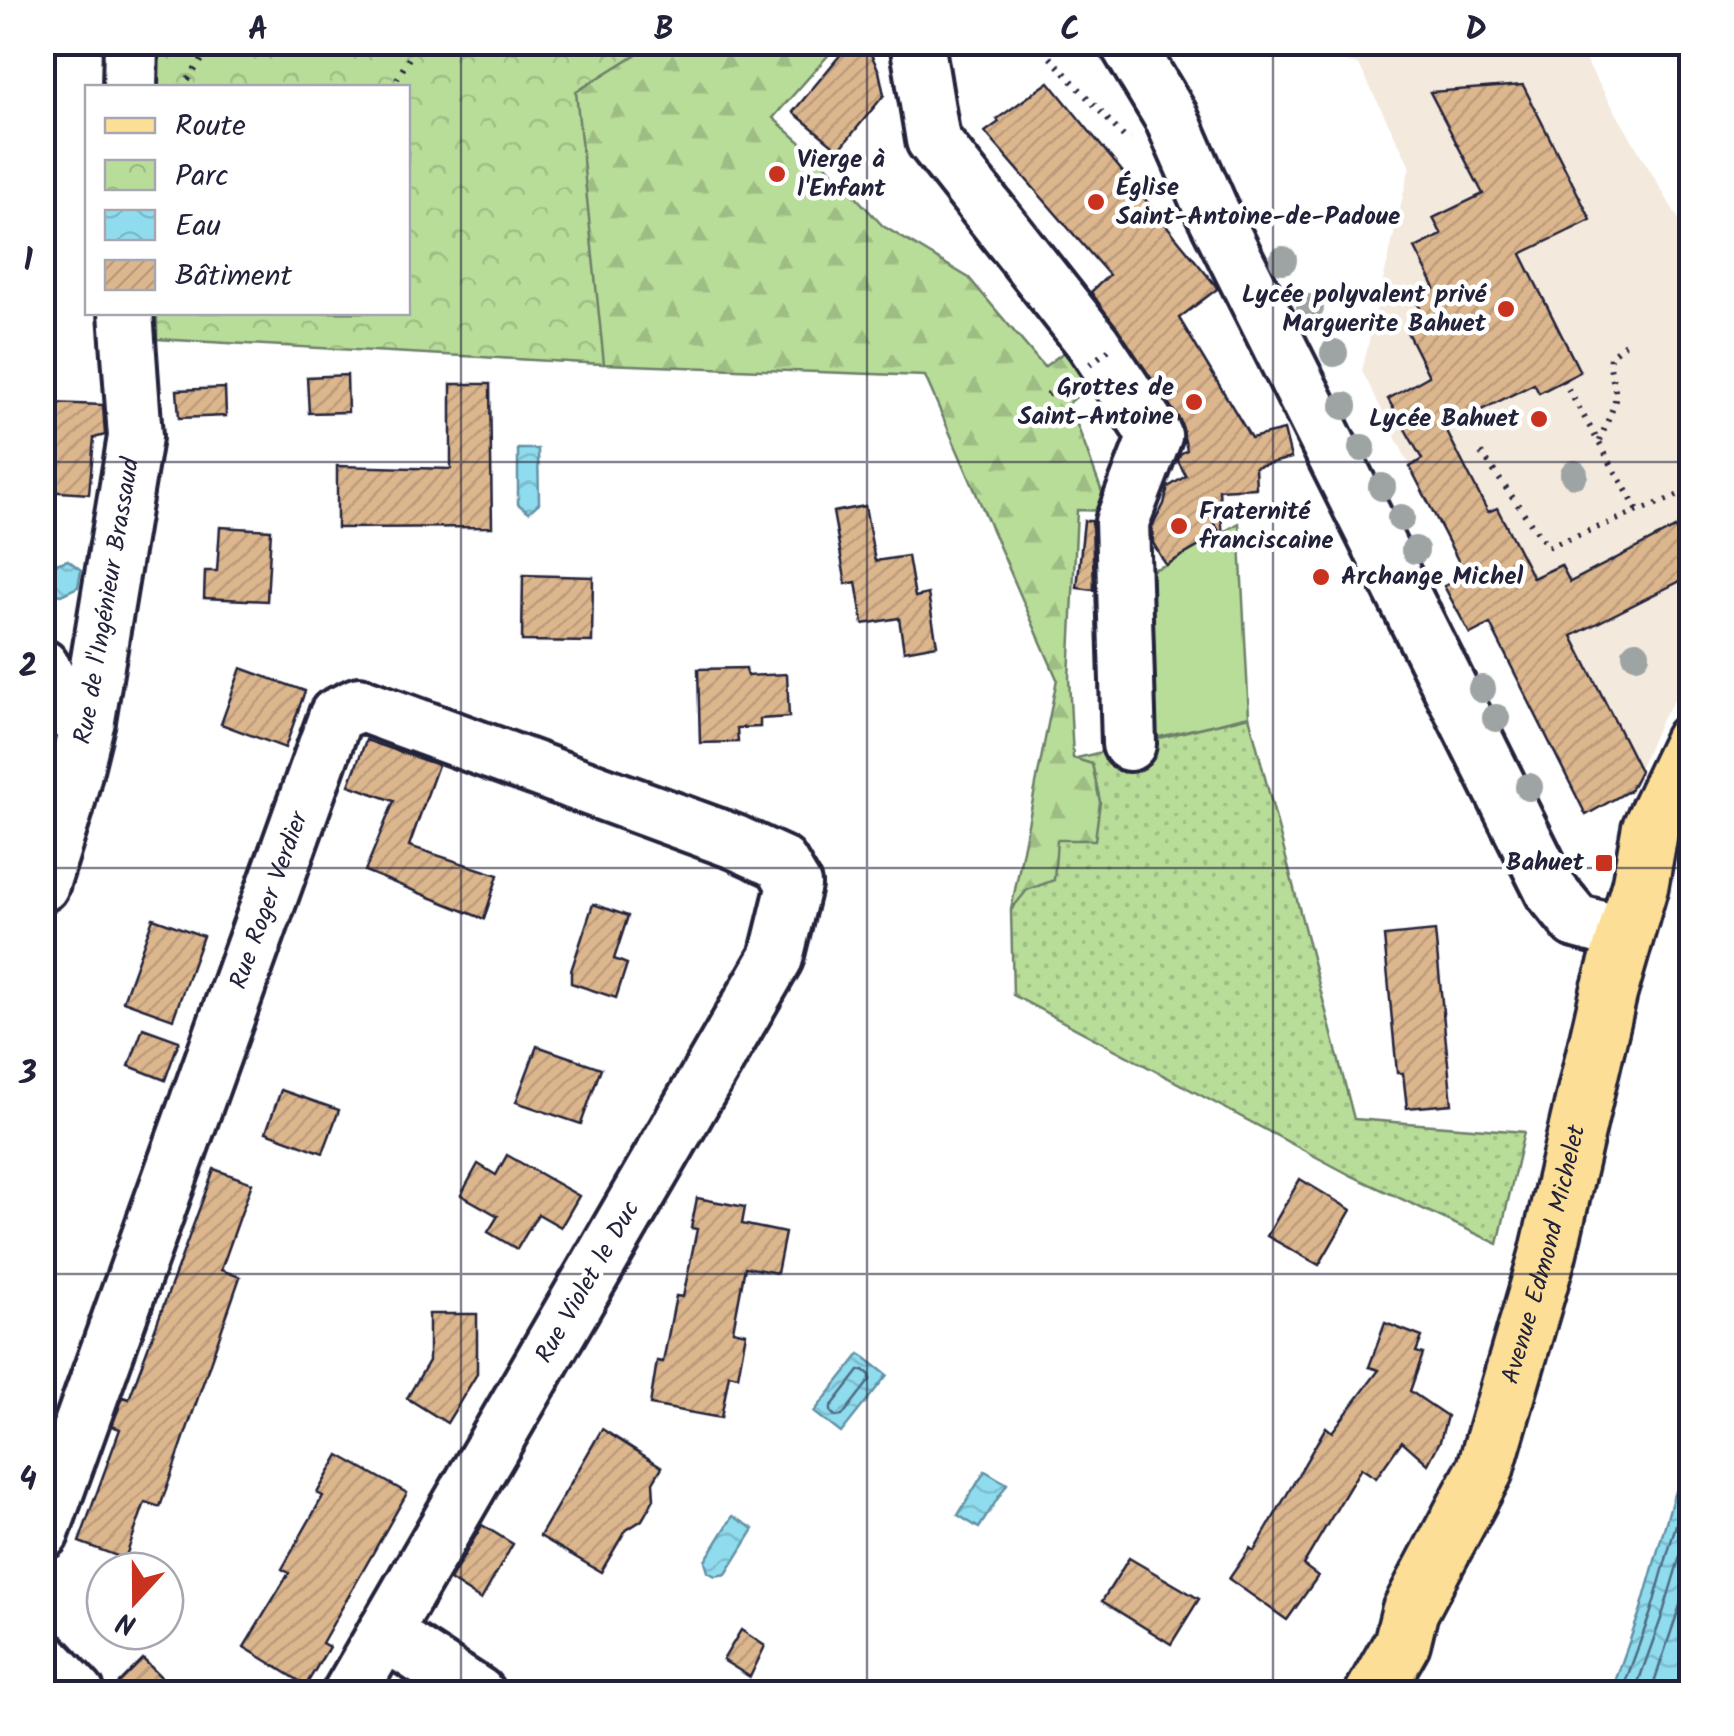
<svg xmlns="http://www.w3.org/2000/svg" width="1734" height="1736" font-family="Kalam,sans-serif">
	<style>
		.built { fill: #f4e9dd }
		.grass { fill: url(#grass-dots); stroke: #6d806a; stroke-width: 2.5 }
		.forest { fill: url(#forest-firs); stroke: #6d806a; stroke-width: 2.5 }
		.park { fill: url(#park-crowns); stroke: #6d806a; stroke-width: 2.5 }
		.garden { fill: #b8dd98; stroke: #6d806a; stroke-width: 2.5 }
		.water { fill: url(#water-waves); stroke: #6392a6; stroke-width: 2.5 }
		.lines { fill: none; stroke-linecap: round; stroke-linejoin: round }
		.shore { stroke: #4e6c83; stroke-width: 2.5 }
		.building { fill: url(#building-hatch); stroke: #22223b; stroke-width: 2.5 }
		.minor-casing { stroke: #22223b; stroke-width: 60 }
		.major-casing { stroke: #22223b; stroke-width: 62 }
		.path { stroke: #22223b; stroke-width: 6; stroke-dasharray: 2.5 8; stroke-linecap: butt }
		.minor { stroke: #fff; stroke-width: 52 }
		.major { stroke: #fcde96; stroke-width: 55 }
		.path-bridge { stroke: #22223b; stroke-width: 6; stroke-dasharray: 2.5 8; stroke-linecap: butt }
		.tree { fill: #9ea4a3 }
		.grid { fill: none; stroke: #22223b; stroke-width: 2.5; stroke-opacity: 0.55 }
		.poi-dot { fill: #c8321e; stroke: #fff; stroke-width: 4 }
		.labels { text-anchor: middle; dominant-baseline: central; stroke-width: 9; stroke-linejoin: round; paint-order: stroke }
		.poi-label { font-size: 25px; font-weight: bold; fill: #22223b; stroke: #fff; text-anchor: start }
		.street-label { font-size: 25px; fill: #22223b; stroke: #fff }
		.neatline { fill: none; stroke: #22223b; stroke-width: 4 }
		.grid-label { font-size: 32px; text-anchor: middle; font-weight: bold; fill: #22223b }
	</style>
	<defs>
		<pattern id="grass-dots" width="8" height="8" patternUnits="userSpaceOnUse" patternTransform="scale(2.5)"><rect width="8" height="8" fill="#b8dd98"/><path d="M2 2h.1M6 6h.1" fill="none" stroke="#9ebd84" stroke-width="1.8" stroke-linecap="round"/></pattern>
		<pattern id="forest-firs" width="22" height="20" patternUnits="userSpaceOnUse" patternTransform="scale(2.5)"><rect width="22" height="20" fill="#b8dd98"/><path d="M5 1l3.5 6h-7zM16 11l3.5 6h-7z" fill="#9ebd84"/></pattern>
		<pattern id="park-crowns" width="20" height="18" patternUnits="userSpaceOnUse" patternTransform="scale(2.5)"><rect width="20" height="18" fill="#b8dd98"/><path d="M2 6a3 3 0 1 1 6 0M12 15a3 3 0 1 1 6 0" fill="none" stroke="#9ebd84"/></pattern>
		<pattern id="water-waves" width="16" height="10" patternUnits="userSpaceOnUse" patternTransform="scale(2.5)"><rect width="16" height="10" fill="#8fdcee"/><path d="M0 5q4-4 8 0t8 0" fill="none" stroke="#7bbccd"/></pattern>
		<pattern id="building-hatch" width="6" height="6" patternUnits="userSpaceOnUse" patternTransform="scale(2.5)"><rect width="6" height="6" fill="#dcb68d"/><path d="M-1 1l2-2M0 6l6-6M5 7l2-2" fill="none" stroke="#bc9c7b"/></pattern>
	</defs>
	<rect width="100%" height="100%" fill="#fff"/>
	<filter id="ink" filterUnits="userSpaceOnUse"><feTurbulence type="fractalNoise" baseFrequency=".01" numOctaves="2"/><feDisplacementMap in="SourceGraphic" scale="20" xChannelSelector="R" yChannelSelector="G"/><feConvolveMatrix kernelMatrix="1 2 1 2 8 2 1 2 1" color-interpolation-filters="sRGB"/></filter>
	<g filter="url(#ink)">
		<path class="built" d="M1268 43H1575L1691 240V674L1660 722 1629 792 1586 815 1491 625 1470 634 1444 586 1465 575 1362 371 1410 166 1359 65Z"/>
		<path class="grass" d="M1249 716 1354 1119 1524 1132 1498 1244 1352 1176 1013 995 1011 910 1057 839 1100 802 1092 764 1073 759Z"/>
		<path class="forest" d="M545 43H839L773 118 825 164 883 226 969 278 1044 367 1076 343 1100 377 1069 403 1109 511 1077 510 1069 678 1073 758 1092 764 1100 802 1095 840H1057L1054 880 1027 890 1011 910 1057 679 925 376 604 364 290 345 287 313 408 312Z"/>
		<path class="park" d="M156 43H654L576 92 604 364 157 339V313L408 312V88H156Z"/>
		<path class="garden" d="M1239 523 1249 716 1155 738 1144 573 1166 565Z"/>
		<g class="water">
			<path d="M518 449H538L539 503 529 512 518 504Z"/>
			<path d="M68 560 81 570 78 587 61 595 43 592V564L50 566Z"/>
			<path d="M860 1354 887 1375 841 1433 814 1412Z"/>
			<path d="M985 1471 1007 1484 979 1528 958 1515Z"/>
			<path d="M1688 1475H1692L1691 1693H1611L1641 1609 1674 1494Z"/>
			<path d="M733 1516 754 1529 726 1574 715 1576 708 1572 705 1561Z"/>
		</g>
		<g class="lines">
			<g class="shore">
				<path d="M864 1370 870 1375V1380L842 1416 836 1417 831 1412V1407L859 1371Z"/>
				<path d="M1621 1694 1651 1612 1683 1500 1692 1487"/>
				<path d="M1634 1694 1662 1616 1692 1516"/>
				<path d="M1650 1694 1692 1570"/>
			</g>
		</g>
		<g class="building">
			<path d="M851 42H865L879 71 884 95 839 150 793 112Z"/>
			<path d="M1049 82 1216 286 1217 289 1179 318 1251 438 1284 430 1291 458 1255 467 1256 488 1219 490 1223 538 1209 514 1220 534 1166 565 1153 543 1152 527 1164 504 1168 487 1186 476 1178 461 1180 454 1187 450 1180 420 1091 292 1109 275 985 132 999 122 997 119Z"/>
			<path d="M1523 85 1591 220 1521 254 1580 372 1539 393 1534 384 1445 428 1488 512 1497 508 1533 578 1561 565 1570 582 1675 528 1692 561V575L1572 636 1640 771 1630 790 1586 815 1490 624 1470 634 1444 586 1466 576 1410 467 1422 459 1388 399 1429 376 1406 330 1426 320 1416 300 1435 288 1415 248 1442 235 1433 218 1483 194 1430 92Z"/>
			<path d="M347 375 348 412 309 413 307 377Z"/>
			<path d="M451 384H490L492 527 337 528V466L451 469Z"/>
			<path d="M225 388 226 416 179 418 177 390Z"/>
			<path d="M50 403 103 405 105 435 94 438 89 494 45 491Z"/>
			<path d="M865 506 875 561 908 556 915 597 928 594 937 645 904 651 899 618 863 624 856 582 846 584 833 512Z"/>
			<path d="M1084 521H1092L1094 590 1077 588Z"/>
			<path d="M220 527 271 530 267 601 204 598 205 571H217Z"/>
			<path d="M523 575 593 577 592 642 522 641Z"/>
			<path d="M241 668 305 691 285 748 221 724Z"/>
			<path d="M746 668 747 676 787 674 789 717 760 719V727L737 728 738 742 700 743 698 669Z"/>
			<path d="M366 740 438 765 409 846 498 875 484 919 365 871 394 801 349 785Z"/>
			<path d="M593 904 628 916 614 959 627 964 616 998 571 983V971Z"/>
			<path d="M153 918 203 936 173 1019 123 1001Z"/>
			<path d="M1435 931 1452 1104 1407 1108 1403 1073H1397L1384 936Z"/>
			<path d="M143 1028 179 1041 165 1080 129 1066Z"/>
			<path d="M537 1046 601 1068 581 1124 516 1102Z"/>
			<path d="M281 1090 339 1110 323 1153 266 1132Z"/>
			<path d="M507 1155 579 1196 561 1227 538 1214 517 1249 488 1232 498 1216 461 1195 478 1164 496 1175Z"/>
			<path d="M214 1169 252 1183 221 1270 240 1277 160 1507 145 1502 125 1559 79 1542 120 1429 112 1426 123 1397 129 1399Z"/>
			<path d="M1300 1179 1351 1210 1319 1265 1267 1236Z"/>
			<path d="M697 1198 745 1207 742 1224 785 1233 777 1273 745 1267 733 1330 746 1333 738 1376 729 1374 721 1418 650 1405 657 1361 663 1362 676 1296 683 1297 697 1229 691 1228Z"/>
			<path d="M429 1314H477V1374L447 1423 407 1398 429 1361Z"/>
			<path d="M1385 1323 1422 1337 1416 1352 1423 1354 1410 1391 1447 1416 1440 1441 1428 1464 1402 1441 1376 1478 1361 1468 1303 1565 1318 1576 1287 1620 1229 1579 1250 1548 1254 1551 1326 1427 1332 1432 1379 1370 1369 1367Z"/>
			<path d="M602 1429 662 1467 653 1482 654 1499 642 1520 625 1531 601 1572 540 1536Z"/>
			<path d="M339 1455 407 1493 322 1643 329 1647 306 1685 244 1647 289 1573 282 1569 323 1496 317 1493Z"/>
			<path d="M482 1525 513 1544 481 1600 450 1580Z"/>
			<path d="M1129 1558 1199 1599 1171 1644 1102 1601Z"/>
			<path d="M741 1630 765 1646 750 1677 723 1660Z"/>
			<path d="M143 1659 178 1694H108Z"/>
		</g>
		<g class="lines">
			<g class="minor-casing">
				<g id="minor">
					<path d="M917 42 933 140 1093 343 1155 436 1122 522 1129 744"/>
					<path d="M1126 42 1171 117 1212 211 1552 892 1576 921 1624 934"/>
					<path d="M130 88 131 42"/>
					<path d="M42 666 66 712 88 720"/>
					<path id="s1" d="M42 885 66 809 88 720 135 437 126 312"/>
					<path id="s2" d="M42 1533 336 715 359 704 735 842 781 863 794 885 776 958 349 1694"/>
					<path d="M384 1633 478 1694"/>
					<path d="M42 1656 78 1694"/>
				</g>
			</g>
			<g class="major-casing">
				<g id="major">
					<path id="s3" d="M1373 1694 1402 1643 1410 1611 1485 1470 1548 1254 1609 992 1640 885 1650 829 1692 741"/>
				</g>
			</g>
			<g class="path">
				<path d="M1036 42 1124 137 1131 138"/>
				<path d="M172 48 211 47"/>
				<path d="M182 88 211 47 235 42"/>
				<path d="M392 88 418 42"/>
				<path d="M1563 380 1638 511"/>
				<path d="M1047 395 1066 381"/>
				<path d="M1600 441C1604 428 1612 413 1615 400 1617 385 1608 372 1610 356L1625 344"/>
				<path d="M1481 453 1548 547 1692 490"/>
			</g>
			<use href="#minor" class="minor"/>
			<use href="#major" class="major"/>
			<path class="path-bridge" d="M1090 364 1112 347"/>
		</g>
		<g class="tree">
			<circle cx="1283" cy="260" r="14"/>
			<circle cx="1310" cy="308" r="14"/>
			<circle cx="1334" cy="353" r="14"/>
			<circle cx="1344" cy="406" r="14"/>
			<circle cx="1362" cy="448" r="14"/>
			<circle cx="1574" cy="474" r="14"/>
			<circle cx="1382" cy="487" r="14"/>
			<circle cx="1401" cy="518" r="14"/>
			<circle cx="1415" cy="550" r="14"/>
			<circle cx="1636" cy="654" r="14"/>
			<circle cx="1482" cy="689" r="14"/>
			<circle cx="1496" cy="718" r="14"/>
			<circle cx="1529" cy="787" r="14"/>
		</g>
	</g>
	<path class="grid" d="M461 42V1694M867 42V1694M1273 42V1694M42 462H1692M42 868H1692M42 1274H1692"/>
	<g class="poi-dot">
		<circle cx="777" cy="174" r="10"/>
		<circle cx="1096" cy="202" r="10"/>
		<circle cx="1506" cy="309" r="10"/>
		<circle cx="1194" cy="402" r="10"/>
		<circle cx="1539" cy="419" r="10"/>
		<circle cx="1179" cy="526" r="10"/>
		<circle cx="1321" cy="577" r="10"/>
		<rect x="1594" y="853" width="20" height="20" rx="5"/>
	</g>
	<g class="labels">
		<g class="poi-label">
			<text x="797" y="160">Vierge à<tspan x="797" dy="29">l'Enfant</tspan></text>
			<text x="1116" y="188">Église<tspan x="1116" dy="29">Saint-Antoine-de-Padoue</tspan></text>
			<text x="1486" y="295" text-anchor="end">Lycée polyvalent privé<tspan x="1486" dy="29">Marguerite Bahuet</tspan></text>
			<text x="1174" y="388" text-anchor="end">Grottes de<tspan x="1174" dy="29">Saint-Antoine</tspan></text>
			<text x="1519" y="419" text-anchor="end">Lycée Bahuet</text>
			<text x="1199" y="512">Fraternité<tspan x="1199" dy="29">franciscaine</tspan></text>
			<text x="1341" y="577">Archange Michel</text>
			<text x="1584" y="863" text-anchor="end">Bahuet</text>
		</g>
		<g class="street-label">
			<text stroke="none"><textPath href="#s1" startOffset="292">Rue de l'Ingénieur Brassaud</textPath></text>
			<text stroke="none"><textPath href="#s2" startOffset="672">Rue Roger Verdier</textPath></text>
			<text stroke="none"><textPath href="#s3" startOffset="475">Avenue Edmond Michelet</textPath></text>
			<text transform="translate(588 1282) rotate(-60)">Rue Violet le Duc</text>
		</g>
	</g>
	<rect width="1734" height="1736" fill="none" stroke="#fff" stroke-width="110"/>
	<rect x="85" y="85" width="325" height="230" fill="#ffffff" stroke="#a7a7b1" stroke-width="2.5"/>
	<rect x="105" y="118" width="50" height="15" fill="#fcde96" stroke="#a7a7b1" stroke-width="2.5"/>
	<text x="175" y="135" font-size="30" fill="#22223b">Route</text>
	<rect x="105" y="160" width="50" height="30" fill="url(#park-crowns)" stroke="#a7a7b1" stroke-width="2.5"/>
	<text x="175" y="185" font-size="30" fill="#22223b">Parc</text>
	<rect x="105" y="210" width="50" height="30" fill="url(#water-waves)" stroke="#a7a7b1" stroke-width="2.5"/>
	<text x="175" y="235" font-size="30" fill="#22223b">Eau</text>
	<rect x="105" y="260" width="50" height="30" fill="url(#building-hatch)" stroke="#a7a7b1" stroke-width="2.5"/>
	<text x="175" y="285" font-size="30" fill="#22223b">Bâtiment</text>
	<g transform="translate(135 1601) rotate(201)"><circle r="48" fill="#ffffff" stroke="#a7a7b1" stroke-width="2.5"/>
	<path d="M0-8L18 38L0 25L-18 38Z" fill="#c8321e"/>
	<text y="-15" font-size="28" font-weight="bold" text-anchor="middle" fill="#22223b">N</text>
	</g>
	<rect x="55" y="55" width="1624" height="1626" class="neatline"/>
	<g class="grid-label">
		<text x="258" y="39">A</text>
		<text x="664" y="39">B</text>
		<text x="1070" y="39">C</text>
		<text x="1476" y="39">D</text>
		<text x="28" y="270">1</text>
		<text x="28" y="676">2</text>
		<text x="28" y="1083">3</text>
		<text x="28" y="1489">4</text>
	</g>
</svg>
